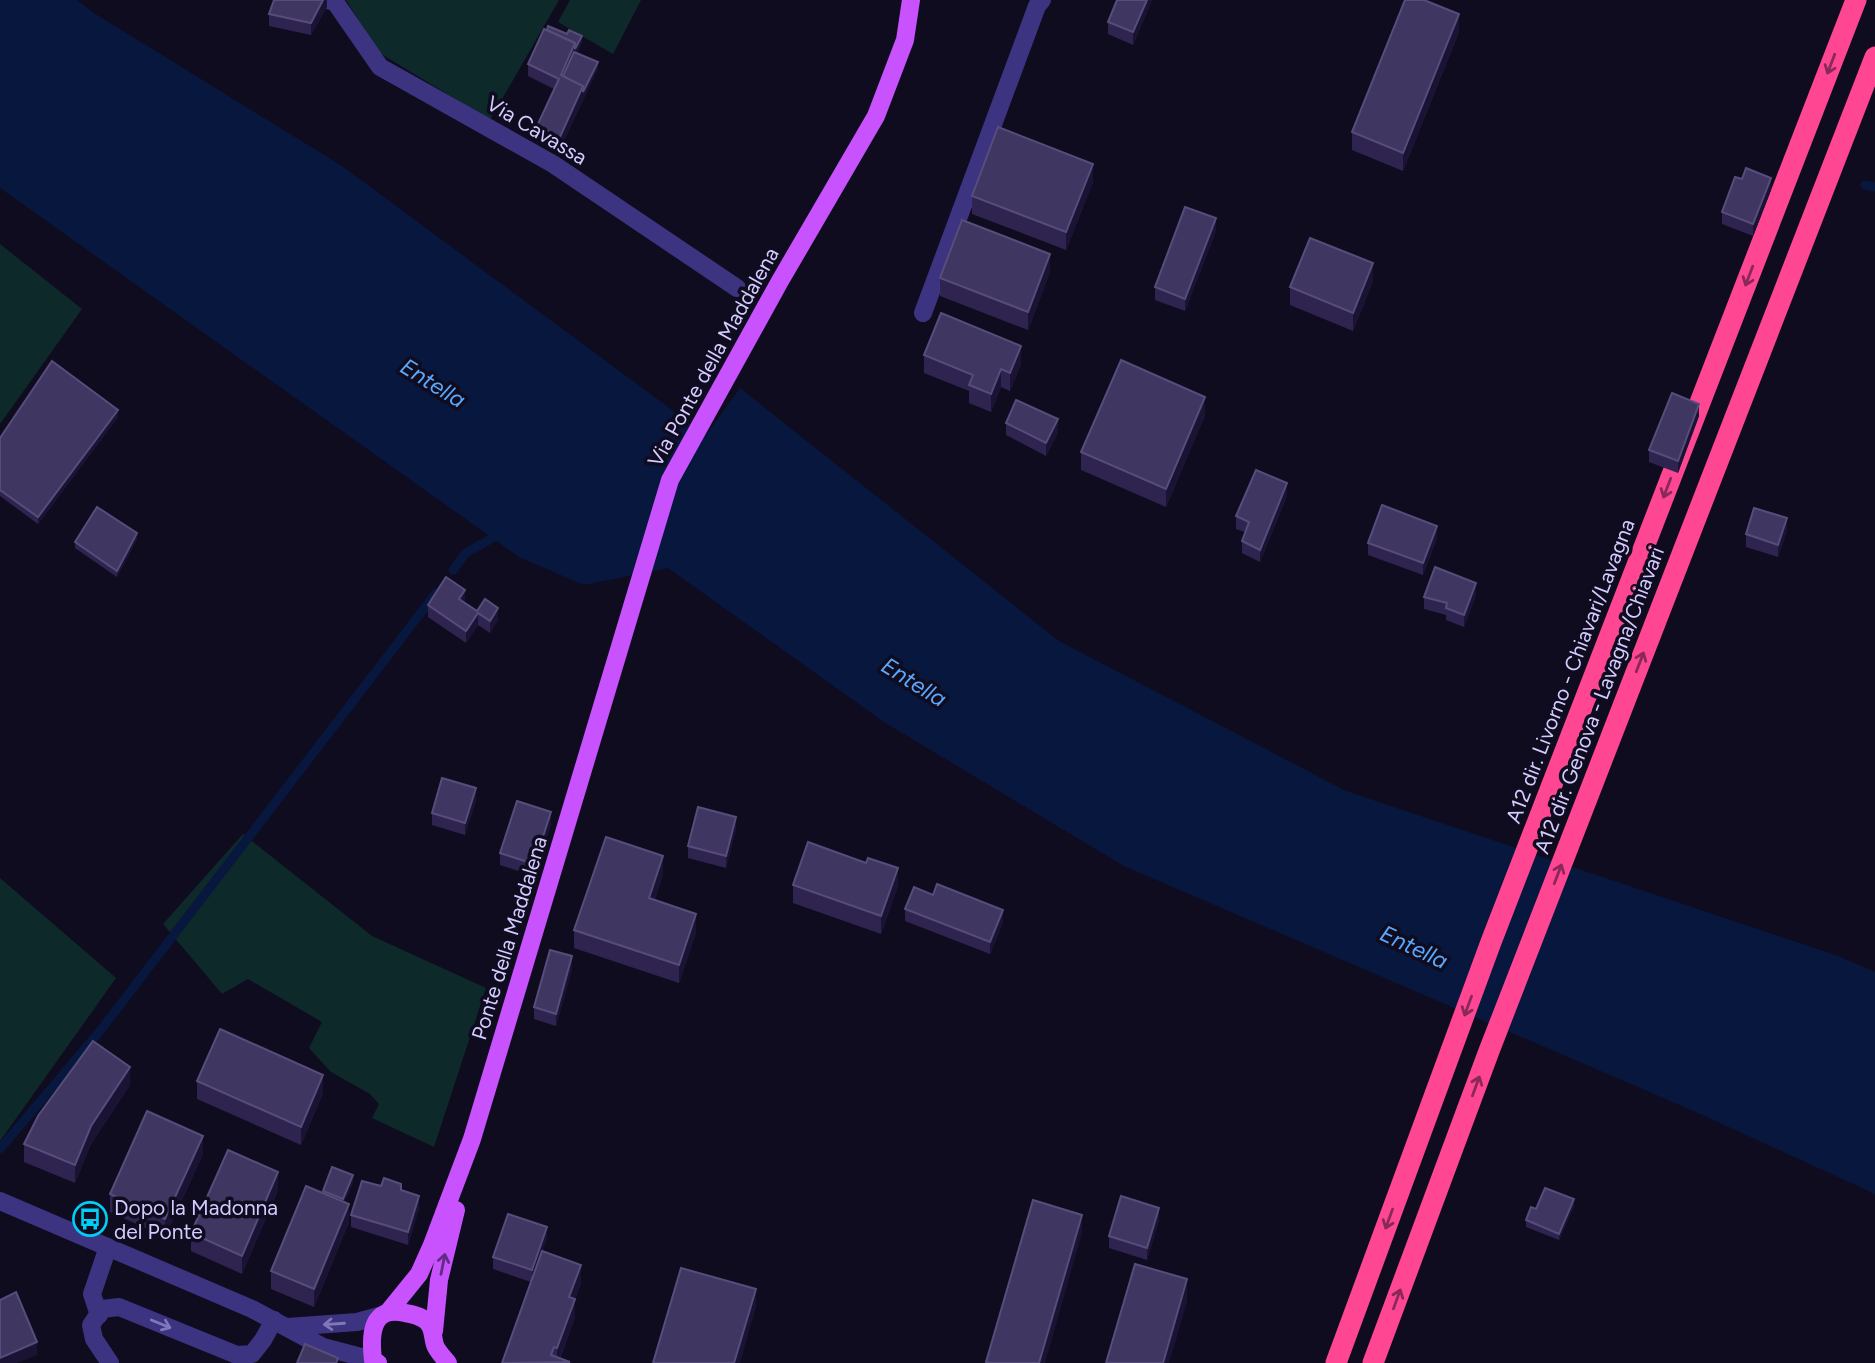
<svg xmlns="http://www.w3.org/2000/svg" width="1875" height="1363" font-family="Figtree,sans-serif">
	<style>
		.green { fill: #0e292a }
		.water { fill: #07173e }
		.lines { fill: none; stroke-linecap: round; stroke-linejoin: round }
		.stream { stroke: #07173e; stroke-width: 9 }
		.minor { stroke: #3c3481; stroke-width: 18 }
		.major { stroke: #c952ff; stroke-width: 18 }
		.highway { stroke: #ff4693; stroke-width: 21 }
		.wall { fill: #2e244f }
		.shaded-wall { fill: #1b1334 }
		.building { fill: #403662; stroke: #574d7b; stroke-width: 2 }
		.oneway { stroke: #88295a }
		.oneway2 { stroke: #632c84 }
		.oneway3 { stroke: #8078ba }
		.labels { text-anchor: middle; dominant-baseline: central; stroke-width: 7; stroke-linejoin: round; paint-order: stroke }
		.street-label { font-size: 21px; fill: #d4cbff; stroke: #100c20 }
		.poi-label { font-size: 21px; fill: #d4cbff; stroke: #100c20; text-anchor: start }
		.water-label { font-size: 23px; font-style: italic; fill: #59a8ff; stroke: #100c20 }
	</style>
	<rect width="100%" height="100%" fill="#100c20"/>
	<g class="green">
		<path d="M346 0H559L490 120 378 52Z"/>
		<path d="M570 0H641L613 54 558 22Z"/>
		<path d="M0 244 82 309 0 424Z"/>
		<path d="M243 834 372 936 486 988 434 1147 372 1118 379 1104 370 1094 331 1072 309 1048 322 1022 248 979 222 994 163 924Z"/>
		<path d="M0 878 116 978 0 1141Z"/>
	</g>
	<path class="water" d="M0 0H77L94 13 342 166 706 435 740 388 1059 641 1346 791 1838 956 1875 972V1194L1696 1112 1124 866 884 722 668 568 584 585 519 557 0 188Z"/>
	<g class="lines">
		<g class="stream">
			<path d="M1865 185 1875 187"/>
			<path d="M453 570 466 553 501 533"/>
			<path d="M0 1149 100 1031 436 593"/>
		</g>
		<g class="minor">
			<path d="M328 0 335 2 380 67 553 164 737 288"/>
			<path d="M923 313 1037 6 1042 0"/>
			<path d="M0 1201 252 1309 323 1347 373 1360"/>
			<path d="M99 1315 92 1294 108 1247"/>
			<path d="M287 1327 357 1322 379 1316"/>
			<path d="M110 1363 94 1339 91 1325 102 1309 119 1307 237 1355 252 1354 263 1340 274 1320"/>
		</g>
		<g class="major">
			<path d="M389 1311 419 1274 432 1245 472 1139 670 480 780 281 876 116 905 40 911 0"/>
			<path d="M434 1331 439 1280 456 1210"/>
			<path d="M378 1363 373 1360C370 1335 371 1305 405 1313 411 1314 420 1316 425 1320 434 1327 432 1336 435 1345 437 1351 444 1358 448 1363"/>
		</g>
		<g class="highway">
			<path d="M1336 1363 1491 942 1856 0"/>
			<path d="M1373 1363 1489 1051 1875 57"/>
		</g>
	</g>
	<g class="wall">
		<path d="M327 0V7L311 35 269 26V14Z"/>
		<path d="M1152 0 1133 45 1108 34V22Z"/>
		<path d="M1459 32 1403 171 1352 150V132Z"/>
		<path d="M567 34 582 42 577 53 598 68 560 149 537 138V126L554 89 528 76V64Z"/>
		<path d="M1093 182 1066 250 972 214V196Z"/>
		<path d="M1771 190 1753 236 1722 224V212Z"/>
		<path d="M1216 231 1185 311 1155 300V287Z"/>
		<path d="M1050 272 1028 330 940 296V278Z"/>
		<path d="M1373 281 1353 331 1290 305V287Z"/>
		<path d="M924 355 1021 364 1010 391 1001 387 991 412 969 403V391L924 373Z"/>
		<path d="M1205 415 1166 507 1081 470V452Z"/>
		<path d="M1699 416 1678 473 1649 462V450Z"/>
		<path d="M118 417 38 524 0 496V438Z"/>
		<path d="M1006 423 1058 432 1046 456 1006 435Z"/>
		<path d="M1287 496 1260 562 1242 553V541L1245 532 1236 529V516Z"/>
		<path d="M1787 531 1778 557 1746 547V534Z"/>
		<path d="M1437 538 1423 575 1368 555V543Z"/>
		<path d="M137 539 117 577 75 548V542Z"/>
		<path d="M1476 595 1464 627 1446 620V615L1424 609V597Z"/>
		<path d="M464 603 477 611 498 620 490 633 478 625 466 643 428 617V605Z"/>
		<path d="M476 800 465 835 432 825V813Z"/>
		<path d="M551 824 534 876 500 865V853Z"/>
		<path d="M736 829 726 868 688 858V846Z"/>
		<path d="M866 863 898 886 881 934 793 903V885Z"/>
		<path d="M663 874 655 899 696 932 679 983 574 948V930Z"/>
		<path d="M933 895 1003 922 990 954 905 921V909Z"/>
		<path d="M572 969 556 1026 534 1019V1007Z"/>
		<path d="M197 1081 323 1093 301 1145 197 1099Z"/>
		<path d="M130 1085 91 1144 75 1183 24 1162V1144Z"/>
		<path d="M203 1154 165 1237 110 1212V1194Z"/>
		<path d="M353 1182 344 1202 349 1222 314 1307 271 1289V1271L323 1193V1191Z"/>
		<path d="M381 1186 401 1190 419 1208 408 1245 351 1227V1215Z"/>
		<path d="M278 1190 242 1274 191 1251V1233Z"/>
		<path d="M1574 1206 1559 1240 1526 1227V1220L1536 1209Z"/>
		<path d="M1159 1220 1147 1260 1109 1248V1236Z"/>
		<path d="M547 1239 542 1251 581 1283 575 1300V1317L560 1359 502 1363 531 1282 493 1269V1257Z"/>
	</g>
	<g class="shaded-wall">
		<path d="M323 0H327V7L311 35V23Z"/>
		<path d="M1147 0H1152L1133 45V32Z"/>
		<path d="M1459 14V32L1403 171V153Z"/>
		<path d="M582 36V42L563 82 561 75 575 43Z"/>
		<path d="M598 62V68L560 149V137L583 86Z"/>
		<path d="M1093 164V182L1066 250V232Z"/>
		<path d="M1771 178V190L1753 236V224Z"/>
		<path d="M1216 218V231L1185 311V299Z"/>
		<path d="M1050 254V272L1028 330V312Z"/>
		<path d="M1373 263V281L1353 331V313Z"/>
		<path d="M1021 346V364L1010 391V373Z"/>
		<path d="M1001 369V387L991 412V394Z"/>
		<path d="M1205 397V415L1166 507V489Z"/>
		<path d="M1699 404V416L1678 473V461Z"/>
		<path d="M118 410V417L38 524V517Z"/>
		<path d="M1058 419V432L1046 456V443Z"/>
		<path d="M1287 483V496L1260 562V550Z"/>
		<path d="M1787 518V531L1778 557V545Z"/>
		<path d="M1437 526V538L1423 575V563Z"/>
		<path d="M137 533V539L117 577V571Z"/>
		<path d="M1476 583V595L1464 627V615Z"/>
		<path d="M465 590V602L459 599Z"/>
		<path d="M498 608V620L490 633V621Z"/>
		<path d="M478 613V625L466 643V631Z"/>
		<path d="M476 788V800L465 835V823Z"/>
		<path d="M551 812V824L534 876V864Z"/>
		<path d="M736 817V829L726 868V856Z"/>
		<path d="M663 856V874L649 916V898Z"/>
		<path d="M898 868V886L881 934V916Z"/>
		<path d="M1003 910V922L990 954V942Z"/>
		<path d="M696 914V932L679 983V965Z"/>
		<path d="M572 956V969L556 1026V1014Z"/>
		<path d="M130 1067V1085L91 1144 75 1183V1165L91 1126Z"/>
		<path d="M323 1075V1093L301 1145V1127Z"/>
		<path d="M203 1136V1154L165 1237V1219Z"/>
		<path d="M278 1172V1190L242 1274V1256Z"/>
		<path d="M353 1175V1182L343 1205V1199Z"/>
		<path d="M419 1196V1208L408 1245V1232Z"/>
		<path d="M1574 1199V1206L1559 1240V1234Z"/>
		<path d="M349 1204V1222L314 1307V1289Z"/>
		<path d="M1159 1208V1220L1147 1260V1248Z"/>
		<path d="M1082 1215V1233L1045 1363H1039Z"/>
		<path d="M547 1227V1239L532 1282V1270Z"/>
		<path d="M581 1265V1283L575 1300V1317L558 1363H557V1348L569 1297Z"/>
		<path d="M1187 1279V1302L1169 1363H1163Z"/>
		<path d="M756 1289V1307L740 1363H734Z"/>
		<path d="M37 1342V1355L17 1363H0V1358Z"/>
	</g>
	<g class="building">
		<path d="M274 0H323L311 23 269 14Z"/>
		<path d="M1117 0H1147L1133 32 1108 22Z"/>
		<path d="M1405 0H1424L1459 14 1403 153 1352 132Z"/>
		<path d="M548 26 567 34 569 30 582 36 575 49V43L547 30Z"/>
		<path d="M544 29 575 43 561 75 583 86 560 137 537 126 559 79 528 64Z"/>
		<path d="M574 52 598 62 583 92V86L563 76Z"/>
		<path d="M998 127 1093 164 1066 232 972 196Z"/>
		<path d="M1746 168 1771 178 1753 224 1722 212 1735 177 1742 179Z"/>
		<path d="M1185 207 1216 218 1185 299 1155 287Z"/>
		<path d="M962 220 1050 254 1028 312 940 278Z"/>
		<path d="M1310 238 1373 263 1353 313 1290 287Z"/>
		<path d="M941 313 1021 346 1010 373 1001 369 991 394 969 385 973 375 924 355Z"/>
		<path d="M1121 360 1205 397 1166 489 1081 452Z"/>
		<path d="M52 361 118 410 38 517 0 490V438Z"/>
		<path d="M1672 393 1699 404 1678 461 1649 450Z"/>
		<path d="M1016 400 1058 419 1046 443 1006 423Z"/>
		<path d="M1256 470 1287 483 1260 550 1242 541 1249 522 1236 516Z"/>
		<path d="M1382 505 1437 526 1423 563 1368 543Z"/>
		<path d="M97 507 137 533 117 571 75 542Z"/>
		<path d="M1754 508 1787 518 1778 545 1746 534Z"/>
		<path d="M1435 567 1476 583 1464 615 1446 608 1447 603 1424 597Z"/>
		<path d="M446 577 465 590 459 599 477 611 485 599 498 608 490 621 478 613 466 631 428 605Z"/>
		<path d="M442 778 476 788 465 823 432 813Z"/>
		<path d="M517 801 551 812 534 864 500 853Z"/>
		<path d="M698 807 736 817 726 856 688 846Z"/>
		<path d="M606 837 663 856 649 898 696 914 679 965 574 930Z"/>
		<path d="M808 842 866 863 868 858 898 868 881 916 793 885Z"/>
		<path d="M937 884 1003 910 990 942 905 909 914 887 933 895Z"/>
		<path d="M550 950 572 956 556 1014 534 1007Z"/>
		<path d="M220 1029 323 1075 301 1127 197 1081Z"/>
		<path d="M93 1041 130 1067 91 1126 75 1165 24 1144 38 1116Z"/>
		<path d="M147 1111 203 1136 165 1219 110 1194Z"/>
		<path d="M228 1150 278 1172 242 1256 191 1233Z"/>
		<path d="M332 1167 353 1175 343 1199 323 1191Z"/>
		<path d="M384 1178 401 1184V1190L419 1196 408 1232 351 1215 362 1181 381 1186Z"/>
		<path d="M306 1186 349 1204 314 1289 271 1271Z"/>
		<path d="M1545 1188 1574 1199 1559 1234 1526 1220 1531 1207 1536 1209Z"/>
		<path d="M1121 1196 1159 1208 1147 1248 1109 1236Z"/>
		<path d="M1033 1200 1082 1215 1039 1363H989L986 1362Z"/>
		<path d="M508 1214 547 1227 532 1270 493 1257Z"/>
		<path d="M542 1251 581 1265 569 1297 575 1299 557 1348 554 1347 551 1355 570 1362 502 1363Z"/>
		<path d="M1135 1264 1187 1279 1163 1363H1106Z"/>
		<path d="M681 1268 756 1289 734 1363H653Z"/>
		<path d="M16 1292 37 1342 0 1358V1300Z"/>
		<path d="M305 1344 338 1358 336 1363H297Z"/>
	</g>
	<defs><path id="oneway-shaft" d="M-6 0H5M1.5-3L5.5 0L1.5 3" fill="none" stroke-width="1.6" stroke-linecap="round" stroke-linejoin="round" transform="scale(1.75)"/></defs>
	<g class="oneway">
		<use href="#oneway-shaft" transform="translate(1831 64) rotate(111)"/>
		<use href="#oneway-shaft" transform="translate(1749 276) rotate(111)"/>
		<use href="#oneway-shaft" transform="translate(1667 488) rotate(111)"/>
		<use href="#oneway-shaft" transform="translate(1640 662) rotate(-69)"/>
		<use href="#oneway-shaft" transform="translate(1558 874) rotate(-69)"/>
		<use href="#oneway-shaft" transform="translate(1468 1006) rotate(110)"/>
		<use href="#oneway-shaft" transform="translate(1476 1086) rotate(-70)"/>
		<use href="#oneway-shaft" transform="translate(1389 1219) rotate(110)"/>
		<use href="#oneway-shaft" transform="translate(1397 1299) rotate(-70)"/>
	</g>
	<use class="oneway2" href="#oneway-shaft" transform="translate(443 1264) rotate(-79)"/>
	<g class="oneway3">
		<use href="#oneway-shaft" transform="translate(161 1324) rotate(22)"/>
		<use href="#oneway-shaft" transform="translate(334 1324) rotate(176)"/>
	</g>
	<defs>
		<g id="bus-ring" transform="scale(1.75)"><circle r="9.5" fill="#100c20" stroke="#00cef6" stroke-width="1.5"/><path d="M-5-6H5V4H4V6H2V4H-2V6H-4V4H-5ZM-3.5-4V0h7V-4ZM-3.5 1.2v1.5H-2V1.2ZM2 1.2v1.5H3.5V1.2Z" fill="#00cef6"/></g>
	</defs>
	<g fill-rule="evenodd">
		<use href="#bus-ring" x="90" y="1219"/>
	</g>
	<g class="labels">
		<g class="street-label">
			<text transform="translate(537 130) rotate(31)">Via Cavassa</text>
			<text transform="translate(713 357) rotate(-61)">Via Ponte della Maddalena</text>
			<text transform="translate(1570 671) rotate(-69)">A12 dir. Livorno - Chiavari/Lavagna</text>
			<text transform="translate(1599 700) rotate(-69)">A12 dir. Genova - Lavagna/Chiavari</text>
			<text transform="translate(509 938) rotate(-73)">Ponte della Maddalena</text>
		</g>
		<g class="poi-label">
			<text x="114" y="1207">Dopo la Madonna<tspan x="114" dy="24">del Ponte</tspan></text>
		</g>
		<g class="water-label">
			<text transform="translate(433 383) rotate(32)">Entella</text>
			<text transform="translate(914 682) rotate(32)">Entella</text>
			<text transform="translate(1414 947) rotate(25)">Entella</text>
		</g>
	</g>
</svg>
